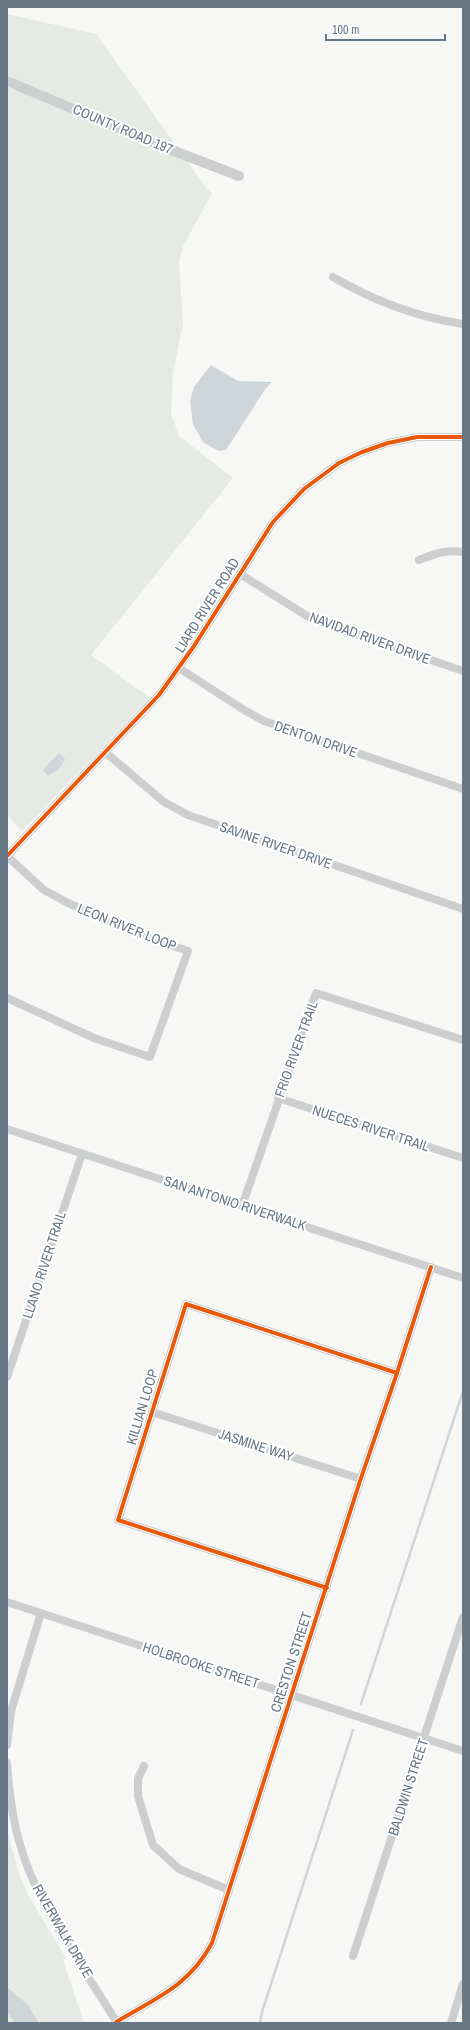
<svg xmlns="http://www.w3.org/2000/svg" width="470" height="2030" font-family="'Archivo Narrow',sans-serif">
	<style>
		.green { fill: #e6eae4 }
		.water { fill: #cfd6d9 }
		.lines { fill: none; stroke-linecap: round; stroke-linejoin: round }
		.stream { stroke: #cfd6d9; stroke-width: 2.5 }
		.minor { stroke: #cccecf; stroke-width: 8 }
		.tertiary { stroke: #cccecf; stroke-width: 10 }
		.cycleway-casing { stroke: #fff; stroke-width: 6 }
		.cycleway { stroke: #e8590c; stroke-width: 4 }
		.labels { text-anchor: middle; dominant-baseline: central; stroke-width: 4; stroke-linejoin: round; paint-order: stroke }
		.street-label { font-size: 14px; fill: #677786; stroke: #fff }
	</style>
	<rect width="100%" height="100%" fill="#f7f7f6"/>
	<g class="green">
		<path d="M7 14 96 34 208 190 212 193 183 246 179 263 183 324 173 373 171 413 179 436 233 478 91 655 150 698 22 831 7 815Z"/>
		<path d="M7 1829 19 1873 28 1895 66 1958 63 1960 84 2023H7Z"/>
	</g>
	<g class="water">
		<path d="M211 365 238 381 272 382 266 388 226 450 219 451 204 443 193 425 190 401 194 387Z"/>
		<path d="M59 753 65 759 59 770 53 772 49 776 43 770Z"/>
		<path d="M7 1987 28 2005 39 2023H15L7 2012Z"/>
	</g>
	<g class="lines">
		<g class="stream">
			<path d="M361 1704 463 1391"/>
			<path d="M260 2023 262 2012 353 1730"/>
		</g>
		<g class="minor">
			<path d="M333 277C374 301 416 317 463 324"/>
			<path d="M419 560C435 554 446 549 463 552"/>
			<path d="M240 574 312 619 463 671"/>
			<path d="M179 668 244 710 264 721 463 789"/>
			<path d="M105 752 164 802 188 815 463 909"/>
			<path d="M7 856 159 695 194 646 273 522 304 489 339 463 362 452 388 443 417 437H463"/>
			<path d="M7 856 44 890 68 903 138 934 188 951 150 1057 94 1038 7 998"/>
			<path d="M278 1098 463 1158"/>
			<path d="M7 1129 463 1278"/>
			<path d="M242 1206 316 993 463 1040"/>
			<path d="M7 1377 82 1154"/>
			<path d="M152 1412 361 1479"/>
			<path d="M327 1588 118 1520 186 1304 397 1373"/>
			<path d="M7 1602 463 1751"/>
			<path d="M7 1745 11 1711 41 1613"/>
			<path d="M7 1763C9 1791 12 1818 20 1844 37 1906 84 1968 117 2023"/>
			<path d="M144 1766 138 1779V1796L153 1845 179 1869 229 1890"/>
			<path d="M353 1956 463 1617"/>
			<path d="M116 2022C156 1998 189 1986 212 1943L360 1481 397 1373 431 1267"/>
			<path d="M451 2023 463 1984"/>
		</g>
		<path class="tertiary" d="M7 81 156 144 239 176"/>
		<g class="cycleway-casing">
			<g id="cycleway">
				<path d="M7 856 159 695 194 646 273 522 304 489 339 463 362 452 388 443 417 437H463"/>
				<path d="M327 1588 118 1520 186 1304 397 1373"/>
				<path d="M116 2022C156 1998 189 1986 212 1943L360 1481 397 1373 431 1267"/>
			</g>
		</g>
		<use href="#cycleway" class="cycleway"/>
	</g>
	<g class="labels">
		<g class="street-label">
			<text transform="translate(123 129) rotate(23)">COUNTY ROAD 197</text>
			<text transform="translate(207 605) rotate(-58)">LIARD RIVER ROAD</text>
			<text transform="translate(370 638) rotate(20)">NAVIDAD RIVER DRIVE</text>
			<text transform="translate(316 739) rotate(19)">DENTON DRIVE</text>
			<text transform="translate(276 845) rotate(19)">SAVINE RIVER DRIVE</text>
			<text transform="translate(127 927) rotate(22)">LEON RIVER LOOP</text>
			<text transform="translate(296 1049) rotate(-70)">FRIO RIVER TRAIL</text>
			<text transform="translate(371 1128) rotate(18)">NUECES RIVER TRAIL</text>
			<text transform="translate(235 1203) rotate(18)">SAN ANTONIO RIVERWALK</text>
			<text transform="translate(44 1265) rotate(-72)">LLANO RIVER TRAIL</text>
			<text transform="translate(142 1407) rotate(-73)">KILLIAN LOOP</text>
			<text transform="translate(256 1445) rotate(18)">JASMINE WAY</text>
			<text transform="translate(291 1662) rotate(-72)">CRESTON STREET</text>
			<text transform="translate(201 1665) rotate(18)">HOLBROOKE STREET</text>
			<text transform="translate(408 1787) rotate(-72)">BALDWIN STREET</text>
			<text transform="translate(63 1931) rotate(60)">RIVERWALK DRIVE</text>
		</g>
	</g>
	<rect width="470" height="2030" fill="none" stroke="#677786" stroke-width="16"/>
	<path d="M326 34v6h119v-6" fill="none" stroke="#677786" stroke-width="2"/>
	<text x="332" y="34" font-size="12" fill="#677786" stroke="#ffffff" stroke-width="3" paint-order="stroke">100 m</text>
</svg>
